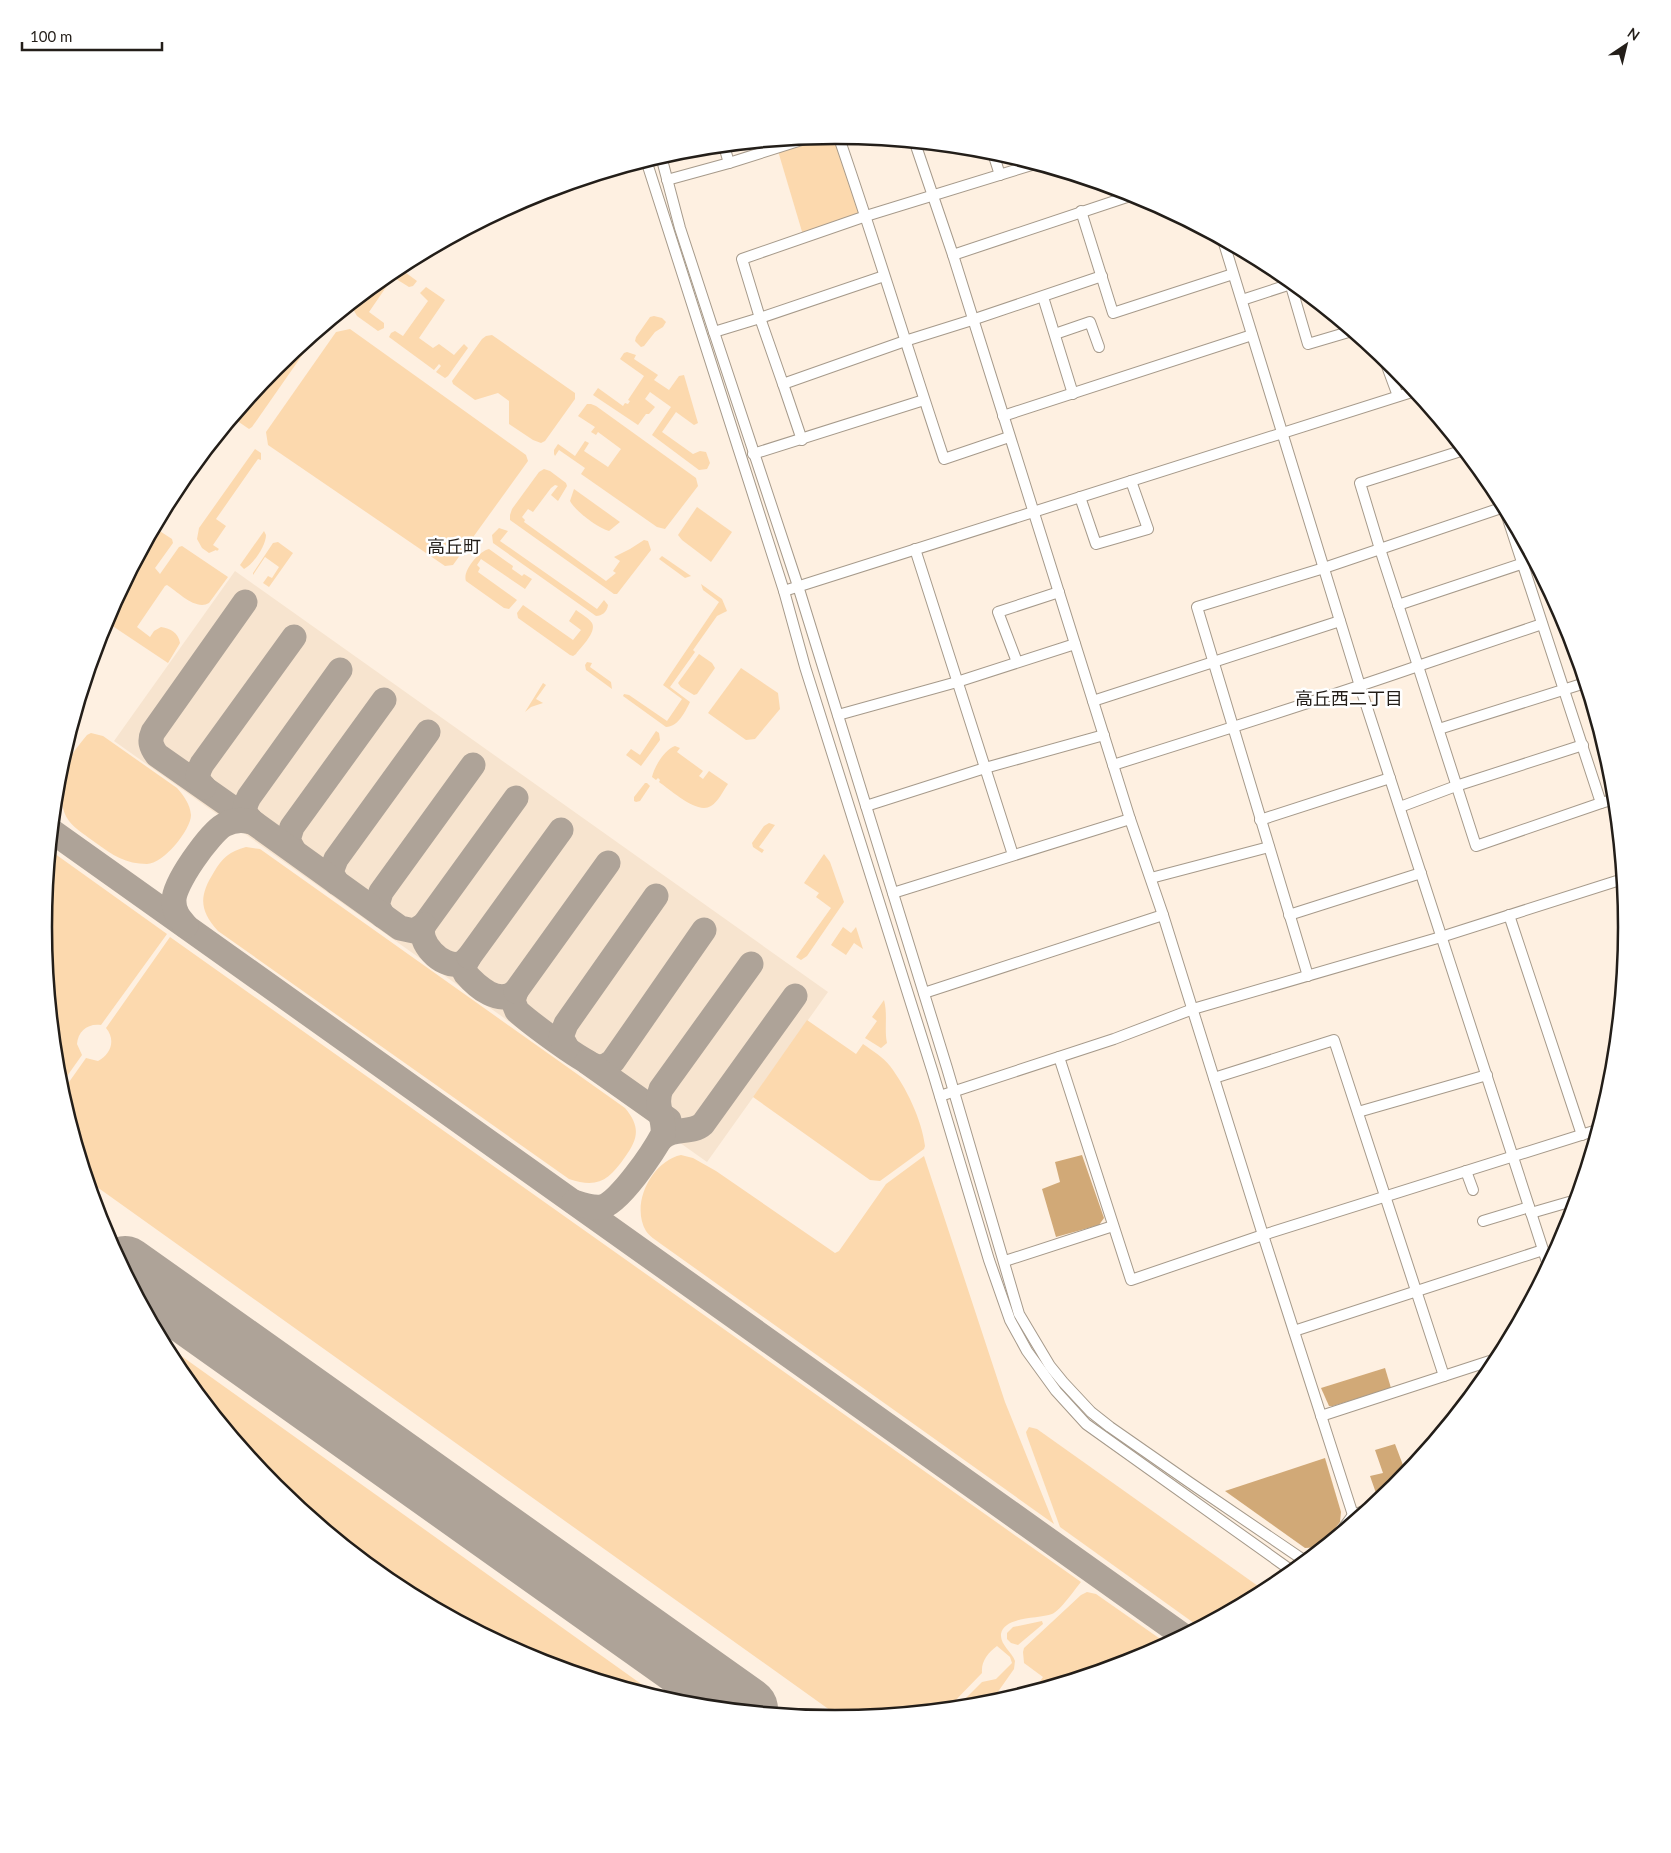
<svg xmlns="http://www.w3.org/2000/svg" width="1671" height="1853" font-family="Lato,'Noto Sans JP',sans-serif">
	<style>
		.built { fill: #f7e4cf }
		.green { fill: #fcd9ae }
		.forest { fill: #d1a977 }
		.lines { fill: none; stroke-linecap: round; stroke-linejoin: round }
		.taxiway { stroke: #aea398; stroke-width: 25 }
		.runway { stroke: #aea398; stroke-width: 64 }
		.minor-casing { stroke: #a69a8b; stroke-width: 12 }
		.minor { stroke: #fff; stroke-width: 10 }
		.labels { text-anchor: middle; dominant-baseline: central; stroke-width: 5; stroke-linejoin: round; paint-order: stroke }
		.neighbourhood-label { font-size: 18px; fill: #231e19; stroke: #fff }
		.rim { fill: none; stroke: #231e19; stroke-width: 2.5 }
	</style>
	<rect width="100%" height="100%" fill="#fef0e1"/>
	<path class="built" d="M235 571 828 992 707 1162 114 741Z"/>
	<g class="green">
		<path d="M835 135 861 214 803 235 778 151 821 136Z"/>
		<path d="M398 267 417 281 413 286 409 287 393 277 369 312 384 323V328L378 331 357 316 353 309 361 297Z"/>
		<path d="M426 287 445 300 419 338 433 348 439 344 454 355 464 344 468 348 448 376 445 378 436 372 441 366 439 364 434 370 389 337 391 333 395 331 403 336 428 301 420 293Z"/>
		<path d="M654 316 662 318 666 322 663 327 655 332 644 346 641 347 635 341 636 337 650 317Z"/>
		<path d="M350 329 526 455 528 461 453 565 445 566 268 445 266 432 336 332Z"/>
		<path d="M319 331 252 427 249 429 233 418 276 366Z"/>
		<path d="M492 335 575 393V399L545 441 541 443 533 440 509 424V401L498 393 475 400 453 384 452 381 482 339 486 336Z"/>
		<path d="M627 352 636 355 634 359 658 375 654 380 669 390 679 376 684 375 698 423 694 425 676 412 662 432 693 454 700 451 706 452 710 463 707 469 699 470 652 435 671 407 650 392 645 399 655 407 649 414H646L638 425 593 395 598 388 623 406 625 403 628 404 630 401 628 400 644 376 620 359 624 353Z"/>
		<path d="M587 404H591L596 406 696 478 698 486 665 529 657 527 581 474 585 468 559 450 555 456 554 454V450L558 444 575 456 585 441 589 443 584 451 608 467 621 449 598 432 596 435 591 432 595 427 578 416Z"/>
		<path d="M255 449 261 453V460L258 459 216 519 226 526 213 545 219 549 217 551 216 550 209 553 202 548 197 539 199 528Z"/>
		<path d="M544 469 550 471 566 483 567 486 558 501 551 495 558 486 555 485 551 488 533 512 528 509 522 517 525 520 524 522 606 581 616 573 613 571 620 561 614 557 630 549 644 540 648 541 651 550 617 594H614L510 520V515L512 509 539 472Z"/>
		<path d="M574 489 620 522 609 531C598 528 575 511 570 501Z"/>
		<path d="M697 507 732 532 711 562 682 540 678 535Z"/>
		<path d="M155 528 172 539 173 543 155 568 160 574 179 547 182 546 228 577 209 603C196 611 178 592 167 585L165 586 137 627 150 637 154 631 161 627C171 629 178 632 180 643L168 663 105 621Z"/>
		<path d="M499 528 508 531 500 541 597 609 604 600 608 605C607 612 602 616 596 616L493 543 492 535Z"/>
		<path d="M264 531 266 535C266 545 254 564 244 569L240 565Z"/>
		<path d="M278 542 293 553 269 587 263 583 268 576 272 578 279 567 265 557 253 575V573L273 543Z"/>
		<path d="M489 549 513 566 512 569 522 576 524 574 532 579 525 589 481 559 477 565 480 568 478 572 517 600 509 609 504 608 466 581C462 571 479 551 489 549Z"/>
		<path d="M662 556 691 576 685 578 659 559Z"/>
		<path d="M701 584 722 599 727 611 717 616 693 650 695 652 670 687 690 702C685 712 678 727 666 727L623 696 624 694 629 695 667 721 682 699 663 685 719 602 703 590Z"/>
		<path d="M523 605 573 640 581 630 569 621 576 610C581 614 589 618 592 623 597 632 581 647 576 654L573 656 570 655 518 618 517 613Z"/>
		<path d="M699 654 712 663 715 668 697 694 694 695 681 687 678 683Z"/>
		<path d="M587 662 592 663 590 667 611 682 612 689 586 670 585 665Z"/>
		<path d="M741 668 778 693 780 709 755 739 746 740 708 713Z"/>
		<path d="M543 683 546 685 536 699 543 703 531 707 525 712Z"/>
		<path d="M656 731 659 733 660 740 641 766 626 755 631 749 640 755Z"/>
		<path d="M91 733 103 736 177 788C184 796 190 804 191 815 191 830 163 864 147 864 126 864 112 855 96 843 87 836 76 830 69 821 65 816 63 810 62 803 55 774 69 757 87 735Z"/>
		<path d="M675 746 680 748 677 752 703 771 699 776 703 779 709 771 728 784C723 791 718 802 711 806 697 815 671 790 659 782L660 780 658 778 656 780 652 777C654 767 665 749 675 746Z"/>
		<path d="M645 783H647L650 786 640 801 636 802 634 801V797Z"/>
		<path d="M769 823 775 825 759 847 764 850 762 853 753 847 752 843 764 826Z"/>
		<path d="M246 847 260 849 625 1108C641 1127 638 1139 625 1157 609 1180 598 1189 569 1179L218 931C199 910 199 896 214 872 222 858 230 851 246 847Z"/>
		<path d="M51 851 167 934 101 1025C88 1023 78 1031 77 1044L82 1055 60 1086 44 926Z"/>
		<path d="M824 854 830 862 844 902 807 956 801 960 796 957 831 908 816 897 819 893 804 883Z"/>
		<path d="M843 927 851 933 856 927 863 949 854 943 846 955 831 945Z"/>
		<path d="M170 937 1081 1582C1075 1589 1060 1611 1052 1614 1039 1619 1004 1616 1001 1634 1000 1645 1012 1652 1015 1661L1014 1669 995 1696 1000 1700 990 1703 958 1706 982 1682 996 1679 1012 1663 1010 1657 997 1646C988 1653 981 1661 982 1673L949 1707 841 1718 90 1182 62 1092 86 1058 98 1061C111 1054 116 1040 106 1028Z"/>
		<path d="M884 1000C888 1015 884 1029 887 1043L881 1048 865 1038 877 1021 872 1017Z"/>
		<path d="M807 1020 856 1054 863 1044C873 1051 883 1057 890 1066 906 1087 922 1120 925 1146L924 1149 880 1181 870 1180 753 1097Z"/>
		<path d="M681 1155 693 1158 716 1171 835 1253 839 1251 886 1184 924 1156 1005 1402 1054 1524 661 1244C656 1240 649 1236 646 1231 630 1204 652 1161 681 1155Z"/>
		<path d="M166 1345 658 1696 532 1658 395 1585 275 1486 177 1366Z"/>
		<path d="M1029 1427 1037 1429 1265 1591 1198 1626 1060 1527 1027 1436 1026 1432Z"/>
		<path d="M1087 1592 1096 1594 1166 1643 1138 1658 1034 1690 1043 1677 1024 1663 1023 1652 1024 1648 1081 1595Z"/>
		<path d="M1042 1621 1043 1624 1018 1645 1011 1643 1007 1639V1633L1013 1627Z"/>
	</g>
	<g class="forest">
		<path d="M1082 1155 1104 1218 1099 1225 1056 1237 1042 1189 1060 1182 1055 1162Z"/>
		<path d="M1385 1368 1391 1388 1333 1406H1329L1321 1388Z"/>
		<path d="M1395 1444 1406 1473 1395 1487 1380 1498 1377 1496 1370 1476 1383 1473 1375 1450Z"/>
		<path d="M1325 1458 1341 1512 1340 1522 1321 1547 1305 1548 1225 1491Z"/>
	</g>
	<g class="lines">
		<g class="taxiway">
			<path d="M245 602 153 732C149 741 151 747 157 755L254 823"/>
			<path d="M204 787C196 779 197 774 202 764L294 637"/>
			<path d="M251 820C243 812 244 807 249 797L340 670"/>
			<path d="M53 832 1182 1635"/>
			<path d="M294 851 288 840 292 827 384 700"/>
			<path d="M337 883 331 872 336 859 428 732"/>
			<path d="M383 916 377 905 381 892 473 765"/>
			<path d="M424 925 516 798"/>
			<path d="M186 926C179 918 174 912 174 902 172 885 210 833 224 825 233 820 244 819 254 823L400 928 414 931 424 925C416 942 442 968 459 964 463 963 466 960 469 957L465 964V973C477 987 500 1007 516 991L513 1001 517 1011C528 1021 587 1066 599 1067 605 1067 609 1064 613 1061L704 930"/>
			<path d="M469 957 561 830"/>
			<path d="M516 991 608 863"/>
			<path d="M567 1048 561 1037 566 1024 656 896"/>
			<path d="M587 1062 669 1120"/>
			<path d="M661 1139C672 1126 691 1135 703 1124L795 996"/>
			<path d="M574 1202C583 1205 591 1208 601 1207 619 1204 654 1151 663 1134 665 1118 654 1106 661 1089L751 964"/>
		</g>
		<path class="runway" d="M125 1268 746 1709"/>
		<g class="minor-casing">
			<g id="minor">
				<path d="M838 135C875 242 908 351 944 459L1009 437"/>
				<path d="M915 143 953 255 1130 819 1163 915 1263 1235 1353 1515"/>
				<path d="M724 146 729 163"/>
				<path d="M992 150 1000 175"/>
				<path d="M661 156 680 228 714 332 798 586 947 1068 1019 1314 1050 1366 1063 1382 1091 1412 1110 1427 1189 1482 1305 1561"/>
				<path d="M646 160 784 591 805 667 933 1073 989 1260 1010 1320 1027 1351 1056 1391 1086 1424 1292 1571"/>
				<path d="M1035 164 866 216 742 259 760 318 783 384 905 341 972 320 1102 276"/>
				<path d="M667 180 729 163 811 137"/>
				<path d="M1081 211 1113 313 1233 274"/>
				<path d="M1223 240 1360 686 1548 1265"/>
				<path d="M953 255 1136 194"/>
				<path d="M1289 279 1308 344 1352 331"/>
				<path d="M1043 297 1073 394"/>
				<path d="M1242 300 1294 283"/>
				<path d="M714 332 760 318 884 276"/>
				<path d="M1055 334 1090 322 1099 347"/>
				<path d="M1384 358 1398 396"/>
				<path d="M783 384 802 440"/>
				<path d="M1003 416 1252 335"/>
				<path d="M1464 450 1360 483 1380 549 1418 666 1542 624"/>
				<path d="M753 454 924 400"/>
				<path d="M1080 497 1096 544 1148 529 1131 481"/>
				<path d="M915 549 1013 855"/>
				<path d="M784 591 1415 391"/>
				<path d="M1398 605 1533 560"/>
				<path d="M1017 662 998 612 1059 592"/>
				<path d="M1093 701 1340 621"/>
				<path d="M838 715 957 682 1075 644"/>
				<path d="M1439 729 1585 683"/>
				<path d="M1113 765C1215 733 1317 701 1418 666L1476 846 1601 803 1504 507 1324 568 1197 607 1308 976"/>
				<path d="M1601 803 1615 799"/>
				<path d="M866 806 985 768 1104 735"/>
				<path d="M1400 807 1456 786 1583 745"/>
				<path d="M1260 820 1390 778"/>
				<path d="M1151 878 1269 847"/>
				<path d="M893 893 1130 819"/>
				<path d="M1289 915 1421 873"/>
				<path d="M1509 915 1582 1135"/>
				<path d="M924 993 1163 915"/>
				<path d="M1059 1057 1131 1280 1263 1235 1597 1130"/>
				<path d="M1214 1078 1334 1040 1444 1376"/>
				<path d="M940 1096 1114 1039 1193 1009 1441 937 1623 879"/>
				<path d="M1358 1112 1487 1075"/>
				<path d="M1466 1171 1473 1190"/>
				<path d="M1531 1213 1576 1200"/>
				<path d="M1483 1221 1529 1207"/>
				<path d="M1005 1261 1113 1226"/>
				<path d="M1294 1331 1543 1250"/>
				<path d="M1321 1416 1499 1358"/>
				<path d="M1342 1530 1353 1515 1367 1510"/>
			</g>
		</g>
		<use href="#minor" class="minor"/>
	</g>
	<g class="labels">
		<g class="neighbourhood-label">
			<text x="454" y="546">高丘町</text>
			<text x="1349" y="698">高丘西二丁目</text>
		</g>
	</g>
	<path d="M0 0H1671V1853H0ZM52 927a783 783 0 1 1 1566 0a783 783 0 1 1-1566 0Z" fill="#fff" fill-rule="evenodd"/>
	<path class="rim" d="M52 927a783 783 0 1 1 1566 0a783 783 0 1 1-1566 0Z"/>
	<g transform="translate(1626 45) rotate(35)" stroke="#ffffff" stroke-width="4" paint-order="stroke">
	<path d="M0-4L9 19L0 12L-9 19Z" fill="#231e19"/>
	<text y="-8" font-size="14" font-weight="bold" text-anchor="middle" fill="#231e19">N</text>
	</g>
	<path d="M22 42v8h140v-8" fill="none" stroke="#231e19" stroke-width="2.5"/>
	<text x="30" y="42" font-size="15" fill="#231e19" stroke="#ffffff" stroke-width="4" paint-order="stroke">100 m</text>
</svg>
